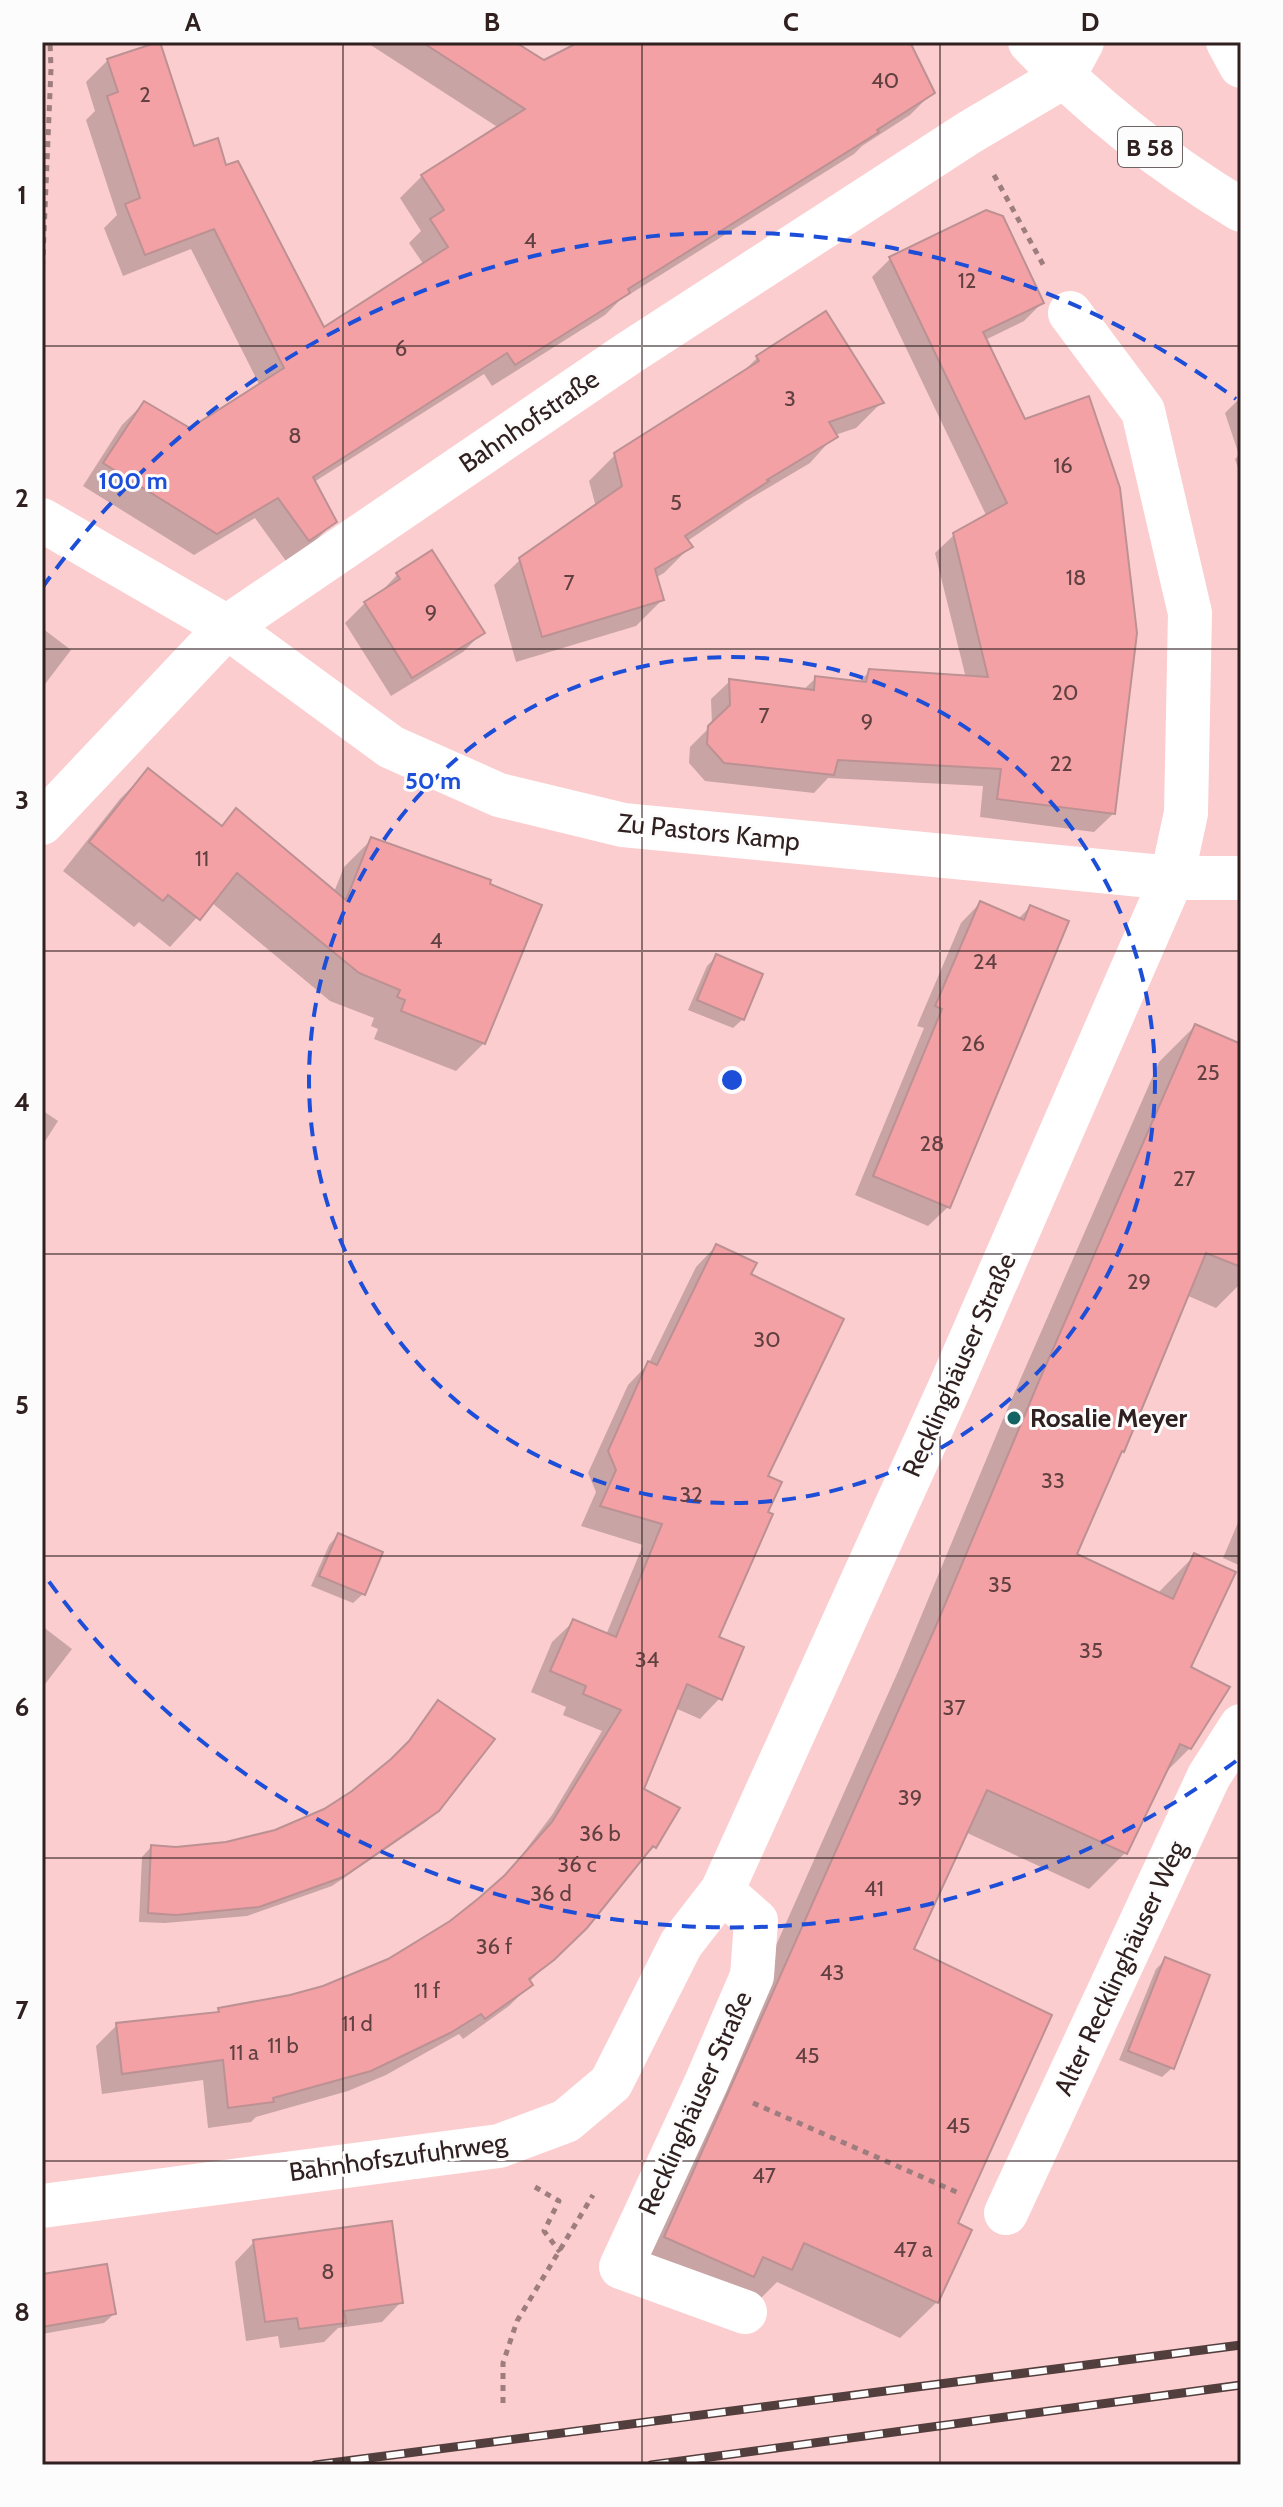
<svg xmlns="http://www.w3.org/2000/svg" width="1283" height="2507" font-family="Cabin,sans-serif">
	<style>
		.shadow { fill: #0003 }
		.building { fill: #f4a1a5; stroke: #bc9193; stroke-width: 2 }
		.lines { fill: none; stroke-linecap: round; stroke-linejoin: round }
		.path { stroke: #9d7d7e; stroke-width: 5; stroke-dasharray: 6 6; stroke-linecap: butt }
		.minor { stroke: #fff; stroke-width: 44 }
		.primary { stroke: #fff; stroke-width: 44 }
		.rail-casing { stroke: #533e3e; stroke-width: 9 }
		.rail { stroke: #fcfcfc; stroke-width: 6; stroke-dasharray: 18; stroke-linecap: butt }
		.grid { fill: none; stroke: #302020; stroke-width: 2; stroke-opacity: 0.55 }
		.ring { fill: none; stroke: #1d4ed8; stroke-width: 4; stroke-dasharray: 14 10 }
		.poi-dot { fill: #136363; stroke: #fcfcfc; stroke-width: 3 }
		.labels { text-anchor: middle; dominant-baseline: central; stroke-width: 6; stroke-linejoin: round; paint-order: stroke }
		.number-label { font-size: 22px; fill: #614041 }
		.shield { fill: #fcfcfc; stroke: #6d6262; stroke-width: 2 }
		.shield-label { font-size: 24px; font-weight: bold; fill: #302020 }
		.street-label { font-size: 26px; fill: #302020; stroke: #fcfcfc }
		.poi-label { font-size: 26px; font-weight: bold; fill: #302020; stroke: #fcfcfc; text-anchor: start }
		.centre { fill: #1d4ed8; stroke: #fcfcfc; stroke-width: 4 }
		.ring-label { font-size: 24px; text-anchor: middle; font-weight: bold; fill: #1d4ed8; stroke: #fcfcfc; stroke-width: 6; stroke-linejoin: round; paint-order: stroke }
		.neatline { fill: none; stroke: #302020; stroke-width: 3 }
		.grid-label { font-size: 26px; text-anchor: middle; font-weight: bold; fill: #302020 }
	</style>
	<rect width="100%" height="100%" fill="#fccdcf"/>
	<g class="shadow">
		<path d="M366 42H511L543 63 583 42H908L932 93 910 115 862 146 854 154 619 301 605 315 492 386 484 374 314 482 335 521 312 544 286 561 255 518 194 555 83 486 122 425 144 403 190 431 260 386 191 249 123 276 104 228 117 215 86 120 95 111 86 82 108 60 193 148 225 168 323 330 424 265 409 243 421 231 400 198 422 176 499 128Z"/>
		<path d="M890 259 1042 303 1024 321 985 340 1113 814 1094 832 980 817 983 786 828 778 814 793 705 781 689 763 690 747 712 725 711 699 730 681 803 690 816 678 858 683 870 671 966 678 935 553 954 535 987 517 872 277Z"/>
		<path d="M757 358 882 402 856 428 835 435 810 463 746 501 686 542 690 547 664 573 655 578 662 600 636 626 516 662 494 585 521 559 596 507 589 481 615 455 740 375Z"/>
		<path d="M1241 397V477L1235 459 1239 455 1225 413Z"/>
		<path d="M432 553 482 633 463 652 391 696 345 623 365 603 378 595 397 575Z"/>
		<path d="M42 628 71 650 42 688Z"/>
		<path d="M148 771 220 827 236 811 334 892 344 867 372 839 484 1043 456 1071 374 1039 378 1029 371 1026 374 1018 330 1001 211 902 170 947 139 922 134 927 63 871 120 799Z"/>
		<path d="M980 903 1018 919 1030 907 948 1207 928 1226 855 1195 924 1028 917 1026 961 923Z"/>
		<path d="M717 956 743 1019 733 1028 688 1010 707 966Z"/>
		<path d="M1195 1026 1241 1046V1283L1216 1308 1186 1295 1122 1451 1118 1456 1075 1555 1157 1594 1195 1555 1188 1668 1190 1748 1163 1775 1125 1853 1089 1889 965 1832 911 1950 955 2224 937 2302 900 2338 777 2282 754 2305 630 2273 900 1667 1003 1419 1159 1062Z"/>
		<path d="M42 1110 58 1121 42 1146Z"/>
		<path d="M716 1246 749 1275 765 1477 716 1638 720 1698 700 1719 675 1708 641 1790 654 1847 633 1868 586 1926 529 1982 530 1985 509 2006 463 2039 459 2034 386 2075 348 2091 256 2117 251 2122 208 2128 203 2080 102 2094 96 2046 117 2025 215 2014 219 2010 291 1997 358 1975 389 1960 451 1923 509 1872 552 1815 602 1731 563 1715 566 1707 531 1692 552 1642 573 1622 606 1635 643 1545 581 1526 596 1492 588 1473 628 1385 649 1363 696 1267Z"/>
		<path d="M1240 1518H1241V1566L1223 1558Z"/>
		<path d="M338 1535 363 1594 353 1603 311 1586 329 1545Z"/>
		<path d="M42 1626 72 1649 42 1688Z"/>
		<path d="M438 1703 437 1810 427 1821 332 1886 247 1916 165 1923 139 1922 142 1857 151 1847 176 1849 226 1844 276 1832 325 1810 353 1793 399 1753Z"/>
		<path d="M1165 1960 1172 2068 1162 2077 1119 2060 1156 1969Z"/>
		<path d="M254 2242 401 2302 382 2322 338 2328 324 2342 280 2348 278 2336 246 2341 235 2262Z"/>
		<path d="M42 2276 114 2314 104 2323 42 2334Z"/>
	</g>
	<g class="building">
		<path d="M158 42H160L194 146 218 138 226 165 238 161 324 327 448 247 430 219 444 210 421 175 525 109 422 42H515L544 60 579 42H910L935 93 877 130 879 132 628 289 630 293 515 365 507 353 313 477 337 522 309 541 278 498 217 534 103 463 144 401 190 428 284 368 214 229 145 255 125 204 140 198 107 96 118 92 107 59Z"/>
		<path d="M986 210 1003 216 1044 303 983 332 1025 419 1089 396 1120 488 1137 633 1115 814 997 799 1001 769 838 760 834 775 724 763 707 744 708 726 730 705 729 679 814 690 815 676 866 682 869 669 988 677 953 533 1007 503 889 257Z"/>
		<path d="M826 311 884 403 829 422 838 437 767 480 769 481 685 536 693 547 655 569 664 600 542 637 519 558 622 486 614 453 759 361 756 356Z"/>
		<path d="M432 550 485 633 412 678 364 602 400 579 396 573Z"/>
		<path d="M148 768 222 826 236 808 346 900 371 837 491 880 490 884 542 905 485 1044 401 1011 405 1000 397 997 400 990 359 973 237 873 200 920 168 895 163 901 89 842Z"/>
		<path d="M980 901 1024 920 1030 905 1069 921 950 1208 873 1176 942 1009 935 1006Z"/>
		<path d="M716 954 763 974 744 1020 697 1000Z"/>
		<path d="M1195 1024 1241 1044V1267L1206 1253 1124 1452 1122 1451 1077 1554 1173 1599 1194 1553 1236 1572 1191 1667 1230 1687 1191 1749 1180 1744 1127 1854 987 1790 914 1949 1052 2015 958 2223 972 2230 938 2303 804 2243 792 2270 763 2257 754 2277 664 2237 935 1628 1039 1381Z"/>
		<path d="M716 1244 757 1263 751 1274 844 1319 768 1476 782 1482 768 1512 773 1514 719 1637 744 1647 722 1700 687 1684 644 1789 680 1808 656 1848 653 1846 587 1928 554 1960 529 1979 533 1985 485 2019 481 2014 450 2033 371 2071 273 2098 274 2102 228 2108 223 2060 122 2074 116 2023 219 2012 218 2008 290 1995 323 1986 388 1959 450 1921 479 1898 505 1875 552 1822 621 1710 583 1694 586 1686 550 1671 573 1619 616 1637 662 1524 600 1506 616 1470 608 1451 648 1361 657 1365Z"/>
		<path d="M338 1533 383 1552 365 1595 319 1576Z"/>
		<path d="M438 1700 495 1739 439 1811 343 1877 259 1907 176 1915 148 1913 151 1845 176 1847 226 1842 275 1830 324 1809 352 1791 391 1759 409 1741Z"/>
		<path d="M1165 1957 1210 1975 1174 2069 1128 2051Z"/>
		<path d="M392 2221 403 2303 344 2311 346 2323 299 2329 297 2318 265 2322 253 2240Z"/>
		<path d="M107 2264 116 2314 42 2327V2274Z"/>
	</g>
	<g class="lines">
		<g class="path">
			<path d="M994 175 1045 268"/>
			<path d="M42 279 51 69 50 42"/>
			<path d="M753 2103 961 2194"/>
			<path d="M535 2187 559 2201 544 2231 560 2252"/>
			<path d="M503 2403V2363L517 2321 593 2195"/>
		</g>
		<g class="minor">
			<path d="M1228 42 1241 66"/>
			<path d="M42 520 227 627 391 747 499 795 623 825 1172 878H1241"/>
			<path d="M42 823 227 627 629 353 970 132 1063 77 1082 42"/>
			<path d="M722 1891 756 1921 752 1976 706 2083 621 2267 745 2312"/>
			<path d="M42 2206 499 2146 566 2121 611 2083 681 1944 722 1891 950 1387 1172 878 1186 813 1190 613 1143 411 1070 313"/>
			<path d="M1006 2213 1209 1776 1241 1726"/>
		</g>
		<path class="primary" d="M1030 42C1091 107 1165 164 1241 210"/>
		<g class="rail-casing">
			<g id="rail">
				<path d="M315 2465 1241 2345"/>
				<path d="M651 2465 1241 2385"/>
			</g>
		</g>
		<use href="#rail" class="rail"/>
	</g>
	<path class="grid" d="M343 42V2465M642 42V2465M940 42V2465M42 346H1241M42 649H1241M42 951H1241M42 1254H1241M42 1556H1241M42 1858H1241M42 2161H1241"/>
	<g class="ring">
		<circle cx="732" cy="1080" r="423"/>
		<path d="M1236 1761A847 847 0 0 1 42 1572M42 588A847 847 0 0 1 1236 399"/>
	</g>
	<circle class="poi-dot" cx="1014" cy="1418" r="8"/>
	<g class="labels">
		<g class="number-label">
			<text x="885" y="80">40</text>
			<text x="145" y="94">2</text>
			<text x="530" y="240">4</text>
			<text x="967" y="280">12</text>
			<text x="401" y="348">6</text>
			<text x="790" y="398">3</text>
			<text x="295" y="435">8</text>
			<text x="1063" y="465">16</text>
			<text x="676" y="502">5</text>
			<text x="1076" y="577">18</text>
			<text x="569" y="582">7</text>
			<text x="431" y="612">9</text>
			<text x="1065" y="692">20</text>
			<text x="764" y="715">7</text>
			<text x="867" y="721">9</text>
			<text x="1061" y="763">22</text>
			<text x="202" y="858">11</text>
			<text x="436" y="940">4</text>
			<text x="985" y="961">24</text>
			<text x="973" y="1043">26</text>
			<text x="1208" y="1072">25</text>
			<text x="932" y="1143">28</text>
			<text x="1184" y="1178">27</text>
			<text x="1139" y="1281">29</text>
			<text x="767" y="1339">30</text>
			<text x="1053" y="1480">33</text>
			<text x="691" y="1494">32</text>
			<text x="1000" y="1584">35</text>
			<text x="1091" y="1650">35</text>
			<text x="647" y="1659">34</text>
			<text x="954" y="1707">37</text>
			<text x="910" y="1797">39</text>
			<text x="600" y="1833">36 b</text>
			<text x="577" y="1864">36 c</text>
			<text x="874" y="1888">41</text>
			<text x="551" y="1893">36 d</text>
			<text x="494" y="1946">36 f</text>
			<text x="832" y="1972">43</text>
			<text x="427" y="1990">11 f</text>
			<text x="357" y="2023">11 d</text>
			<text x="283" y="2045">11 b</text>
			<text x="244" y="2052">11 a</text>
			<text x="807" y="2055">45</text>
			<text x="958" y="2125">45</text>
			<text x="764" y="2175">47</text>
			<text x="913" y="2249">47 a</text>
			<text x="328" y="2271">8</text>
		</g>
		<rect class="shield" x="1118" y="127" width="64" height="40" rx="6"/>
		<g class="shield-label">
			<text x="1150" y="147">B 58</text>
		</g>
		<g class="street-label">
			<text transform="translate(529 421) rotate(-34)">Bahnhofstraße</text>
			<text transform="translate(709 832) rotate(6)">Zu Pastors Kamp</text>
			<text transform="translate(959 1365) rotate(-66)">Recklinghäuser Straße</text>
			<text transform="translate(1120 1968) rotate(-65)">Alter Recklinghäuser Weg</text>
			<text transform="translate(695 2103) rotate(-66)">Recklinghäuser Straße</text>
			<text transform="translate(398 2157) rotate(-8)">Bahnhofszufuhrweg</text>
		</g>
		<g class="poi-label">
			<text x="1030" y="1418">Rosalie Meyer</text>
		</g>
	</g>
	<circle cx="732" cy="1080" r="12" class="centre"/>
	<g class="ring-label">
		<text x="133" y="489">100 m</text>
		<text x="433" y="789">50 m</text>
	</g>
	<rect width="1283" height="2507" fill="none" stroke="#fcfcfc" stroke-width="88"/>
	<rect x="44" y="44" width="1195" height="2419" class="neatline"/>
	<g class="grid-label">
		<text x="193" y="31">A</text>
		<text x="492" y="31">B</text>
		<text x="791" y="31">C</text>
		<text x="1090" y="31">D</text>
		<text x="22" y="204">1</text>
		<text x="22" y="507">2</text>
		<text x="22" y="809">3</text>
		<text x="22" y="1111">4</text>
		<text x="22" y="1414">5</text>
		<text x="22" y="1716">6</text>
		<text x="22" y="2019">7</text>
		<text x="22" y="2321">8</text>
	</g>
</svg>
